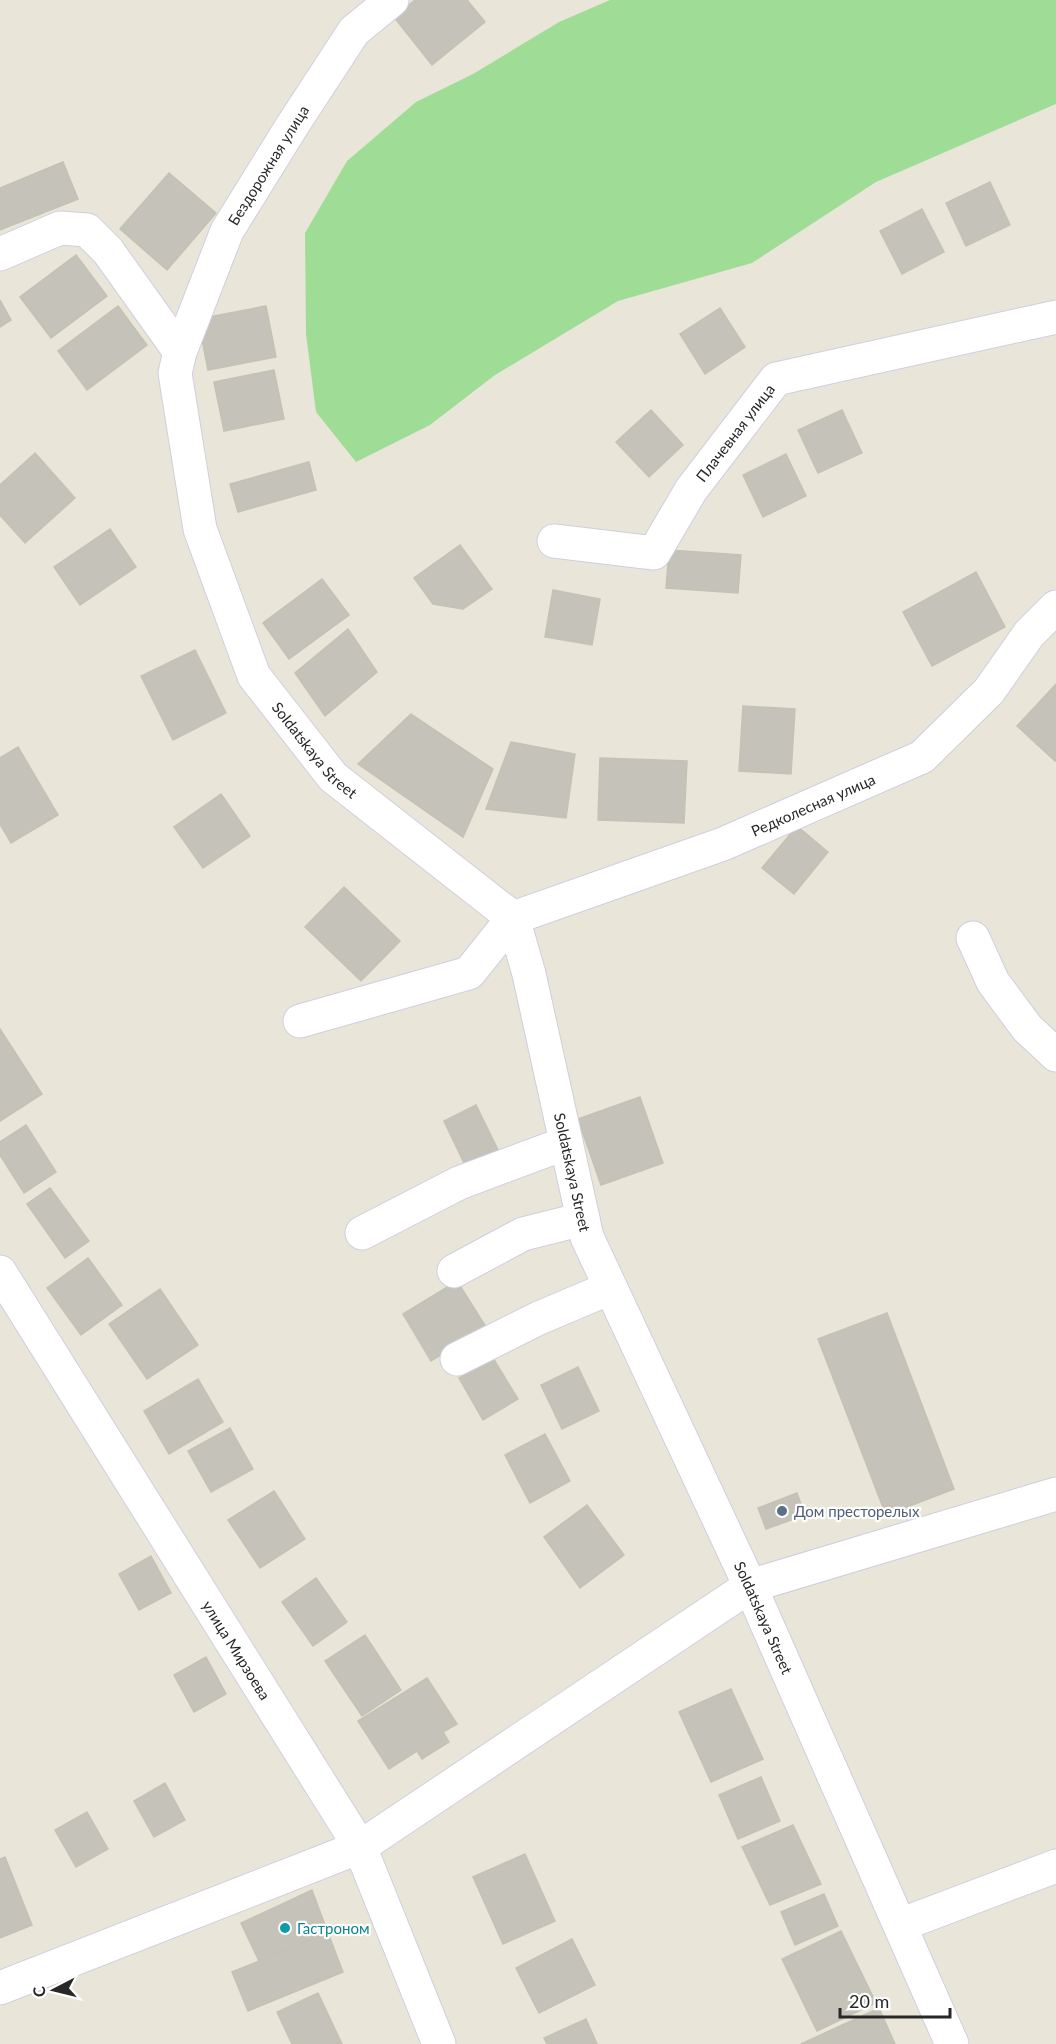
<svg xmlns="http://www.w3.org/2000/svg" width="1056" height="2044" font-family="Lato,sans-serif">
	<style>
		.green { fill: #9fdd97 }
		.building { fill: #c4c2b9; stroke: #c4c2b3; stroke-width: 1.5 }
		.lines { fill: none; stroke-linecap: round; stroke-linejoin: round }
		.minor-casing { stroke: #cfcedf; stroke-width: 35 }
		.minor { stroke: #fff; stroke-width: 33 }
		.service-dot { fill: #5c6f8a; stroke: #fff; stroke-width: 2 }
		.culture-dot { fill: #0f9aa8; stroke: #fff; stroke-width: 2 }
		.labels { text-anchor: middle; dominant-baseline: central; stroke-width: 4.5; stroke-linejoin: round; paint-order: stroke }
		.street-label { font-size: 15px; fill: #272727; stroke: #fff }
		.service-label { font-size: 15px; fill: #4e5e75; stroke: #fff; text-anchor: start }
		.culture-label { font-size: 15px; fill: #0d838f; stroke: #fff; text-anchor: start }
	</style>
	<rect width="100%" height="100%" fill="#e9e6d9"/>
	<path class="green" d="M610 0H1056V104L876 182 752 263 618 301 495 375 430 425 356 462 316 412 306 334 305 233 347 161 416 102 473 74 559 22Z"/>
	<g class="building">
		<path d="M415 0H467L485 22 432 65 394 17Z"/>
		<path d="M63 162 78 199 0 230V188Z"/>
		<path d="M169 173 216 213 167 270 120 229Z"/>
		<path d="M990 182 1010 225 966 246 946 203Z"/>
		<path d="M922 209 944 252 902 274 880 231Z"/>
		<path d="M76 255 107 296 51 338 20 297Z"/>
		<path d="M0 300 11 320 0 327Z"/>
		<path d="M118 306 147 345 87 390 58 351Z"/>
		<path d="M266 306 276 357 208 370 198 319Z"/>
		<path d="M720 308 745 347 705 374 680 334Z"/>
		<path d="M274 370 284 419 224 431 214 382Z"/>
		<path d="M651 410 683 445 649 477 616 442Z"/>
		<path d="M842 410 862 453 818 473 798 430Z"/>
		<path d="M35 453 75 498 25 543 0 515V485Z"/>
		<path d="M786 454 806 496 763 517 743 475Z"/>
		<path d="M309 462 316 490 238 512 230 484Z"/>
		<path d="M110 529 136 567 80 605 54 567Z"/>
		<path d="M460 545 492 589 463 609 433 604 414 578Z"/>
		<path d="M669 550 741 555 738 593 666 588Z"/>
		<path d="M976 572 1005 627 932 666 903 612Z"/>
		<path d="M322 579 349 615 289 659 263 623Z"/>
		<path d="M553 590 600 599 592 645 545 637Z"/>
		<path d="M348 629 377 672 325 716 295 673Z"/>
		<path d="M195 650 226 713 173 740 141 676Z"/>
		<path d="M1056 684V759L1055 761 1017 726Z"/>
		<path d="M743 706 795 709 791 774 739 771Z"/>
		<path d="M411 714 493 769 463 837 358 764Z"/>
		<path d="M511 742 575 754 566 818 486 809Z"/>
		<path d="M18 747 58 815 11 843 0 824V758Z"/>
		<path d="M600 758 687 761 684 823 598 820Z"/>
		<path d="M221 794 250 836 203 868 174 827Z"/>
		<path d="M797 826 828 852 794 894 762 868Z"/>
		<path d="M344 887 400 941 361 981 305 927Z"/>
		<path d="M0 1029 42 1094 0 1121Z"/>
		<path d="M640 1097 663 1163 601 1185 578 1119Z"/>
		<path d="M476 1105 499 1152 466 1167 444 1121Z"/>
		<path d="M26 1125 56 1172 24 1193 0 1155V1142Z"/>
		<path d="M50 1188 89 1241 65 1258 27 1204Z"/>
		<path d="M88 1258 122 1305 81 1335 47 1288Z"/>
		<path d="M457 1281 486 1327 431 1361 403 1314Z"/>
		<path d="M160 1289 198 1345 147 1379 109 1324Z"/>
		<path d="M887 1313 954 1489 886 1515 818 1339Z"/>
		<path d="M493 1358 518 1399 483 1420 459 1378Z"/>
		<path d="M578 1367 599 1411 562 1429 541 1385Z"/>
		<path d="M198 1379 223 1422 169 1454 144 1411Z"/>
		<path d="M230 1428 253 1469 211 1492 188 1451Z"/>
		<path d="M545 1434 570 1481 530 1503 505 1455Z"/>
		<path d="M274 1491 305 1539 260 1568 228 1520Z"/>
		<path d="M797 1493 805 1515 766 1529 758 1508Z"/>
		<path d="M587 1505 624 1555 580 1588 544 1537Z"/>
		<path d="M151 1556 171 1593 139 1610 119 1574Z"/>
		<path d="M316 1578 347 1622 313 1646 282 1602Z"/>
		<path d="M365 1635 401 1690 362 1716 325 1661Z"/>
		<path d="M206 1657 226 1694 194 1712 174 1675Z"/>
		<path d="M427 1678 457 1724 443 1732 449 1742 422 1759 417 1751 389 1769 358 1721Z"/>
		<path d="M731 1689 763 1759 711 1782 679 1712Z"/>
		<path d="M761 1777 780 1821 738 1839 719 1795Z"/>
		<path d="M165 1783 185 1820 154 1837 134 1801Z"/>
		<path d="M87 1812 108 1849 76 1867 55 1830Z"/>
		<path d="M793 1825 821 1884 770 1905 742 1847Z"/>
		<path d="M525 1854 555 1921 503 1944 473 1877Z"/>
		<path d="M5 1857 32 1925 0 1938V1859Z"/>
		<path d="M312 1890 328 1933 259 1961 241 1923Z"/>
		<path d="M824 1894 838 1926 795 1945 781 1912Z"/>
		<path d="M841 1931 876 2003 817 2031 782 1959Z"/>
		<path d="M328 1933 343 1972 248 2011 232 1972Z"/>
		<path d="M572 1939 595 1985 539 2013 516 1968Z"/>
		<path d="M318 1993 342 2044H292L277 2012Z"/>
		<path d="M879 2008 895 2044H801Z"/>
		<path d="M586 2019 597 2044H547L544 2038Z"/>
	</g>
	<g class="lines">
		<g class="minor-casing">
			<g id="minor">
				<path id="s1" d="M392 0 354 31 292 126 227 231 180 352 175 373 200 529 254 676 333 777 513 918 529 974 587 1237 750 1586 952 2044"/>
				<path d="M0 254 60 228 87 230 108 251 180 352"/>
				<path id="s2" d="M554 541 654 553 691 490 776 379 1056 317"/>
				<path d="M973 938 993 982 1027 1028 1056 1055"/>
				<path id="s3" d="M300 1021 469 973 513 918 723 844 922 757 989 691 1029 634 1056 607"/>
				<path d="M362 1233 459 1183 566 1143"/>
				<path d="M454 1271 523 1234 583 1219"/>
				<path id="s4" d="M0 1272 360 1847 439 2044"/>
				<path d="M457 1359 539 1318 610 1288"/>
				<path d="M900 1925 1056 1866"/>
				<path d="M0 1988 360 1847 750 1586 1056 1494"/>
			</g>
		</g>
		<use href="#minor" class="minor"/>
	</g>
	<circle class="service-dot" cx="782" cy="1511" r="6"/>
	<circle class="culture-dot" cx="285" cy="1928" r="6"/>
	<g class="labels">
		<g class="street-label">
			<text transform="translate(268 165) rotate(-58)">Бездорожная улица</text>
			<text stroke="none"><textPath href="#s2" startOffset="246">Плачевная улица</textPath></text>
			<text stroke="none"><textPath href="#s1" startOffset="848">Soldatskaya Street</textPath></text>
			<text stroke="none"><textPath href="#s3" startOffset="567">Редколесная улица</textPath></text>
			<text stroke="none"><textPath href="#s1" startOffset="1370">Soldatskaya Street</textPath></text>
			<text stroke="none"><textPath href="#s1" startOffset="1856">Soldatskaya Street</textPath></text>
			<text stroke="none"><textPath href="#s4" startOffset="446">улица Мирзоева</textPath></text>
		</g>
		<g class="service-label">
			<text x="794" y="1511">Дом престорелых</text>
		</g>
		<g class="culture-label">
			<text x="297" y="1928">Гастроном</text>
		</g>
	</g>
	<g transform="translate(54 1990) rotate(263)" stroke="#ffffff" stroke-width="4.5" paint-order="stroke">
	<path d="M0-4.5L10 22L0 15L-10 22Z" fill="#272727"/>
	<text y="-9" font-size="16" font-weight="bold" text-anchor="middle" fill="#272727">С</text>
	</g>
	<path d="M840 2008v9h110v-9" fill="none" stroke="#272727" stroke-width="3"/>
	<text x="849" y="2008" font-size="18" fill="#272727" stroke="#ffffff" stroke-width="4.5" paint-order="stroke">20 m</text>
</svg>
